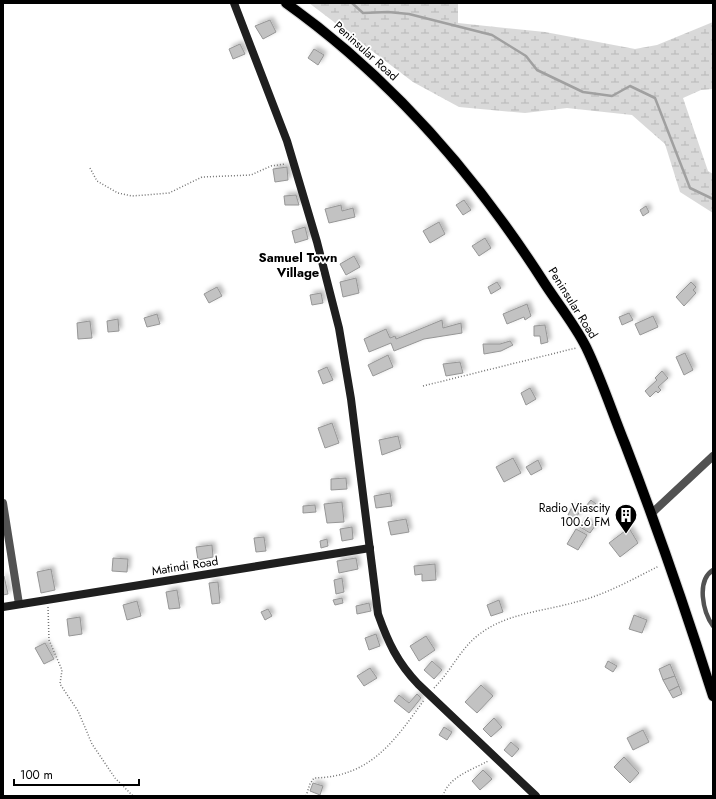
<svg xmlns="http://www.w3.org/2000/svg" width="716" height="799" font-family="Jost,sans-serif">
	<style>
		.wetland { fill: url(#wetland-marsh) }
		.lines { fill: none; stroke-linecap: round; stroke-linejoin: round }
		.stream { stroke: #a0a0a0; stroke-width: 2.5 }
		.building { fill: #c2c2c2; stroke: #969696; filter: url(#shadow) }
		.primary-casing { stroke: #dbdbdb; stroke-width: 12 }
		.path { stroke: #747474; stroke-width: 1.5; stroke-dasharray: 1 2; stroke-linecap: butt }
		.lane { stroke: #525252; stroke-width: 4.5 }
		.street { stroke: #525252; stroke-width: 8 }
		.secondary { stroke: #1f1f1f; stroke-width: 8 }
		.primary { stroke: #000; stroke-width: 10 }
		.labels { text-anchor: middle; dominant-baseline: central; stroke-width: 3.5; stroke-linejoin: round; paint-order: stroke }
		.street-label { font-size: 12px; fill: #000; stroke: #fff }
		.poi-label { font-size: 12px; fill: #000; stroke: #fff; text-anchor: end }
		.neighbourhood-label { font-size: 13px; font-weight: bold; fill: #000; stroke: #fff }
	</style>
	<defs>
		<pattern id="wetland-marsh" width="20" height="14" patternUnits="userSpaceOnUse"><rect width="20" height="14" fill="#d9d9d9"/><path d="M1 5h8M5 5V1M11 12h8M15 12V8" fill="none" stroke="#b8b8b8"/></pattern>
		<filter id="shadow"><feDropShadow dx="3" dy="-3" stdDeviation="2" flood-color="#0004"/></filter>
	</defs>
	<rect width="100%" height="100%" fill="#fff"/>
	<path class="wetland" d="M309 3H458V23L545 32 635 49 657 45 713 22V89L701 90 683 98 708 171 713 174V213L680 192 665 144 632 115 567 108 525 113 459 107 413 82Z"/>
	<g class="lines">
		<path class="stream" d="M352 3 363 13 388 12 409 14 492 35 526 56 537 70 583 92 612 96 630 86 655 98 690 188 713 199"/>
	</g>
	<g class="building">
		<path d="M270 20 276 32 263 39 255 26Z"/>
		<path d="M240 44 245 54 233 59 229 49Z"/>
		<path d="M314 49 324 55 318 65 308 58Z"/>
		<path d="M287 167 288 180 275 182 273 169Z"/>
		<path d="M296 195 299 205H285L284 196Z"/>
		<path d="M464 200 471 210 463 215 456 205Z"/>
		<path d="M341 205 342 211 353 208 355 217 329 223 325 209Z"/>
		<path d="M646 206 649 212 643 216 640 210Z"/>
		<path d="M439 222 445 234 430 243 423 231Z"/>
		<path d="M305 227 308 239 295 243 292 231Z"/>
		<path d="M485 238 491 248 479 256 472 246Z"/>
		<path d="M354 256 360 267 346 275 340 264Z"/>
		<path d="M356 278 359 293 343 297 340 282Z"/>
		<path d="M497 282 501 288 491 294 488 287Z"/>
		<path d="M691 282 696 287 693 290 696 293 684 306 676 297Z"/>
		<path d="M217 287 222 296 209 303 204 294Z"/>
		<path d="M321 293 323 303 312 305 310 295Z"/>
		<path d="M527 304 531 316 525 320 524 317 507 324 503 314Z"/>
		<path d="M629 313 633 320 622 325 619 317Z"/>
		<path d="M157 314 160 324 147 327 144 318Z"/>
		<path d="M653 316 658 327 640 335 635 324Z"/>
		<path d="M118 319 119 331 108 332 107 321Z"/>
		<path d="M442 320 443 328 461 323 462 333 424 339 394 351 391 343 369 352 364 339 386 329 390 338 395 336 396 339Z"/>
		<path d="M90 321 92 338 78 339 77 323Z"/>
		<path d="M545 325 548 342 541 344 540 336H534V326Z"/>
		<path d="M510 341 513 345 501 351 484 354 483 344H500Z"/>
		<path d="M685 353 693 370 684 375 676 357Z"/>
		<path d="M388 355 393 367 373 376 368 365Z"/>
		<path d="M460 362 463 373 446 376 443 364Z"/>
		<path d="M327 367 333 380 323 384 318 371Z"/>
		<path d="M662 371 668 378 658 387 661 390 658 393 656 391 650 397 645 391 657 380 655 378Z"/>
		<path d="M530 388 536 399 526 405 521 393Z"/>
		<path d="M332 423 339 443 325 448 318 428Z"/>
		<path d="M398 436 401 448 382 455 379 440Z"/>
		<path d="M513 458 521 473 504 482 496 467Z"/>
		<path d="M538 460 542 469 531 475 526 467Z"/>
		<path d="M346 478 347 489 331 490V479Z"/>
		<path d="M390 493 392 506 376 508 374 496Z"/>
		<path d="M591 500 596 504 591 510 586 506Z"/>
		<path d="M342 502 344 522 327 523 324 504Z"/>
		<path d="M315 505 316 512 303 513V506Z"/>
		<path d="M572 507 580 510 576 519 568 515Z"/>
		<path d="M406 519 409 532 391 535 388 522Z"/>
		<path d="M584 520 595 526 590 533 580 527Z"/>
		<path d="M352 527 353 539 342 541 340 529Z"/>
		<path d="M629 528 638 543 620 557 609 543Z"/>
		<path d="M576 529 587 535 578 550 567 544Z"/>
		<path d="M264 537 266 551 256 552 254 538Z"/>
		<path d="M327 539 328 546 321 548 320 541Z"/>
		<path d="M212 545 213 557 198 560 196 547Z"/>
		<path d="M113 558 128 559 127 572 112 571Z"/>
		<path d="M356 558 358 569 339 573 337 561Z"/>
		<path d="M435 564 436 580 422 581V574L415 575 414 566Z"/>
		<path d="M51 569 55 590 41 593 37 572Z"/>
		<path d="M4 576 8 594 3 595V577Z"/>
		<path d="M342 578 344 592 336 594 334 580Z"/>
		<path d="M218 582 220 603 212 604 209 583Z"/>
		<path d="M177 590 180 608 169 609 166 592Z"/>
		<path d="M342 598 343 603 335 605 333 600Z"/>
		<path d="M499 600 503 612 491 616 487 605Z"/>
		<path d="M137 601 141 616 127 620 123 605Z"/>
		<path d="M369 603 371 611 357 614 356 606Z"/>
		<path d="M268 609 272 616 265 620 261 612Z"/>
		<path d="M634 615 647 620 642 633 629 629Z"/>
		<path d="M80 617 82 634 69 636 67 619Z"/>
		<path d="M376 634 380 646 369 650 365 638Z"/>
		<path d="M426 636 435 650 419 661 410 646Z"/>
		<path d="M45 643 54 659 44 664 35 648Z"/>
		<path d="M432 661 442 670 434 679 424 670Z"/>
		<path d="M608 661 617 666 613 672 605 667Z"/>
		<path d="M670 664 675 676 663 680 659 669Z"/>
		<path d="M370 668 377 678 364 686 357 676Z"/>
		<path d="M675 676 679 686 669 691 663 680Z"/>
		<path d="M481 685 493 696 477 713 465 702Z"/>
		<path d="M679 686 682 694 673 698 669 691Z"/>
		<path d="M417 694 421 698 409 713 394 701 399 695 409 703Z"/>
		<path d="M494 718 502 727 491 737 483 729Z"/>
		<path d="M444 727 452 732 447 740 439 735Z"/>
		<path d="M643 730 649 742 633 750 627 738Z"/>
		<path d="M511 742 519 749 512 757 504 750Z"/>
		<path d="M624 757 639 773 630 783 614 767Z"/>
		<path d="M483 770 492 779 480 790 472 781Z"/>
		<path d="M313 783 323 786 320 795 310 791Z"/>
	</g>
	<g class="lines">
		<g class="primary-casing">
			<path id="primary" d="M286 3C391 78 476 176 545 284 558 304 575 325 586 347 601 378 612 412 625 444 657 527 686 611 713 696"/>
		</g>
		<g class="path">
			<path d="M90 168 97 181 118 193 132 196 169 193 202 177 251 175 271 166 285 164"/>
			<path d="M423 386 576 348"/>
			<path d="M48 607 49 640 62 670 60 684 78 711 92 744 115 778 133 796"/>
			<path d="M434 688C452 670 461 647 481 633 508 613 545 611 576 602 605 595 633 579 659 566"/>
			<path d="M306 796 310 784 314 778C370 777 394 742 424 700"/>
			<path d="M443 796C448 777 472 770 488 761"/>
		</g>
		<path class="lane" d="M713 570C696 581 703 612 713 626"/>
		<g class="street">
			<path d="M3 503 19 604"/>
			<path d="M652 513 713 456"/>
		</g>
		<g class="secondary">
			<path d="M234 3 287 141 317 242 339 328 351 399 378 614C388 642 397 662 418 684L536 796"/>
			<path d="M3 607 370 548"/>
		</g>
		<use href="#primary" class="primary"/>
	</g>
	<defs>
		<g id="building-pin" transform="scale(1.15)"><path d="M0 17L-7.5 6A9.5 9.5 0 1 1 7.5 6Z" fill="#000" stroke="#fff"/><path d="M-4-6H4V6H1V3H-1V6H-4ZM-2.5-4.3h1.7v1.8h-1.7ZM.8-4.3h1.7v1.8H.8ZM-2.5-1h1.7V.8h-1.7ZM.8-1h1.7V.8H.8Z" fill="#fff"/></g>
	</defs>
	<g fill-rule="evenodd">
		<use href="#building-pin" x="626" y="515"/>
	</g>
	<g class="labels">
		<g class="street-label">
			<text transform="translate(366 51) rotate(42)">Peninsular Road</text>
			<text transform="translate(573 303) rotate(58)">Peninsular Road</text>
			<text transform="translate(185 566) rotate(-9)">Matindi Road</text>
		</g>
		<g class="poi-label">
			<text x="610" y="508">Radio Viascity<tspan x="610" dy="14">100.6 FM</tspan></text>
		</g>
		<g class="neighbourhood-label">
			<text x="298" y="257">Samuel Town<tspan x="298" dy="15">Village</tspan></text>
		</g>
	</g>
	<rect width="716" height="799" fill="none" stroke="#000000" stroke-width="8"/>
	<path d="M14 779v6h125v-6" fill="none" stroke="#000000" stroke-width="2"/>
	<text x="20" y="779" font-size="12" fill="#000000" stroke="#ffffff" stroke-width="3" paint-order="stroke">100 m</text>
</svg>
